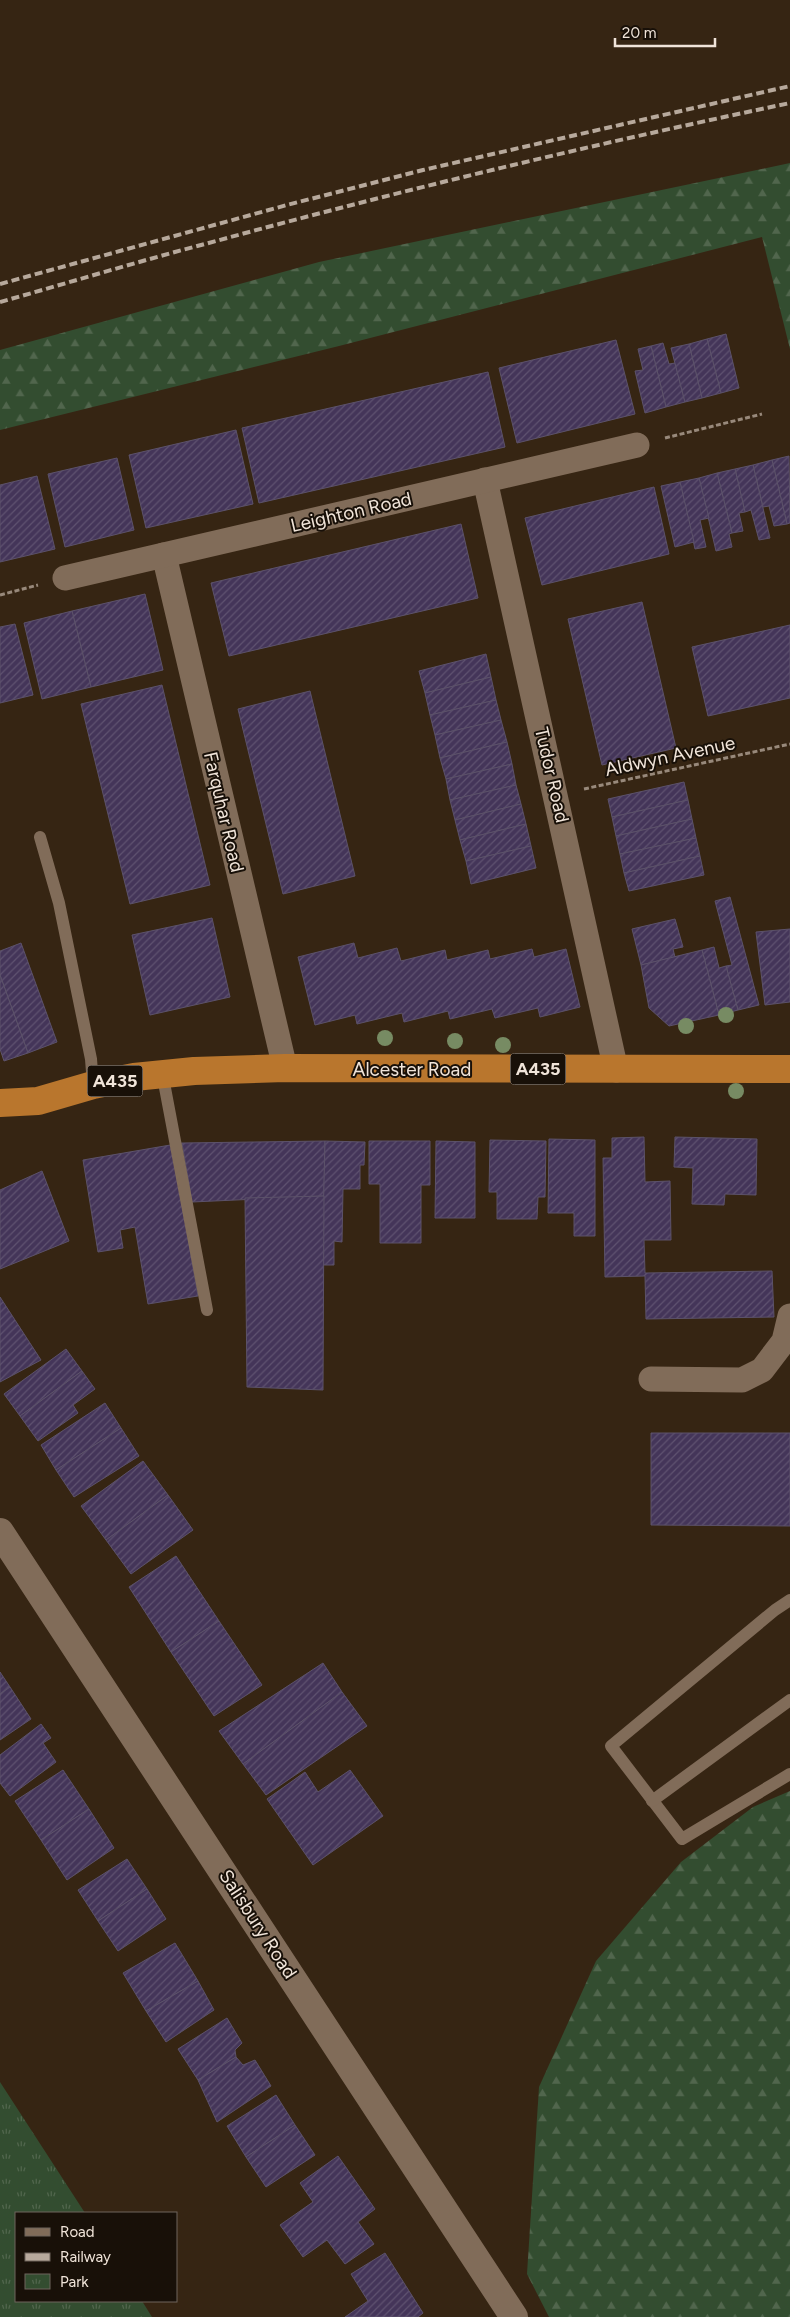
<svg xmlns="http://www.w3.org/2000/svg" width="790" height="2317" font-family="Figtree,sans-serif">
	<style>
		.forest { fill: url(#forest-firs) }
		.park { fill: url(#park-tufts) }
		.building { fill: url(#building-hatch); stroke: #5c526a }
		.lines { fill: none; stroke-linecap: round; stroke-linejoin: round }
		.path { stroke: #98897b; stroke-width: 3; stroke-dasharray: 5 2.5; stroke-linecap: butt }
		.lane { stroke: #816c59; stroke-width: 12 }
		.street { stroke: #816c59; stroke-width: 25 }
		.secondary { stroke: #816c59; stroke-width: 28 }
		.highway { stroke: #b9762d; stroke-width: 28 }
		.rail { stroke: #b7a99c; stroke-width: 4; stroke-dasharray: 8 4; stroke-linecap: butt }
		.tree { fill: #778b63 }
		.labels { text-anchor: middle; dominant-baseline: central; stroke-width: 4; stroke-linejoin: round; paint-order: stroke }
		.shield { fill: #181008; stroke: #afa49a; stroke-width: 1 }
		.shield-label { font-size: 18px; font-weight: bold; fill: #f0e4d9 }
		.street-label { font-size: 19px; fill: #f0e4d9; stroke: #181008 }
	</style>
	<defs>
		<pattern id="forest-firs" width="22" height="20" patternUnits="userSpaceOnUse" patternTransform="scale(1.25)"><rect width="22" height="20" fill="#334d30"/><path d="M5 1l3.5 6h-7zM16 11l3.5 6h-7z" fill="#51664d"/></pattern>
		<pattern id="park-tufts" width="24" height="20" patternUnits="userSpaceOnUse" patternTransform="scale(1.25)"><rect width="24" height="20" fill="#334d30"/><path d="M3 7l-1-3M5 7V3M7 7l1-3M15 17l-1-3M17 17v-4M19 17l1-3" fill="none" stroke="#51664d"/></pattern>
		<pattern id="building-hatch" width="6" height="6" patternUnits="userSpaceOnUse" patternTransform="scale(1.25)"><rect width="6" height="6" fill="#443559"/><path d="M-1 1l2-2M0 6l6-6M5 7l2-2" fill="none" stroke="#5f5270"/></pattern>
	</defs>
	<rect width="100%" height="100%" fill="#362513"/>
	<g class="forest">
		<path d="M790 163V349L762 237 339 346 0 430V350L319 262Z"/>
		<path d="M790 1791V2317H549L527 2274 539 2087 596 1961 681 1862 753 1807Z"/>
	</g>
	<path class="park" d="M0 2082 85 2213H16V2301H142L152 2317H0Z"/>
	<g class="building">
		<path d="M726 334 739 388 721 393 707 339Z"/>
		<path d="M707 339 721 393 702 398 689 344Z"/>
		<path d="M616 340 635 414 517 443 499 368Z"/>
		<path d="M663 343 669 364 675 363 685 402 666 407 651 346Z"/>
		<path d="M689 344 702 398 685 402 671 348Z"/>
		<path d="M651 346 666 407 645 413 635 371 643 370 638 349Z"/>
		<path d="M488 372 505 447 259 503 242 428Z"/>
		<path d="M236 430 253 504 146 528 129 455Z"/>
		<path d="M789 456 790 523 787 524 772 460Z"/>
		<path d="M117 458 134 530 65 547 48 474Z"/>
		<path d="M772 460 787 524 774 526 769 506 763 507 753 465Z"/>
		<path d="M753 465 770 538 759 540 751 510 745 512 735 469Z"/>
		<path d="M735 469 745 512 739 513 743 531 732 533 717 473Z"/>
		<path d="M717 473 732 533 729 534 732 547 716 551 699 478Z"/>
		<path d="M37 476 55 549 0 562V485Z"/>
		<path d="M699 478 709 518 700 520 706 547 695 549 680 482Z"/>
		<path d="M680 482 694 542 675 547 661 486Z"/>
		<path d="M654 487 669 554 542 585 525 518Z"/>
		<path d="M461 524 478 598 229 656 211 583Z"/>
		<path d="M145 594 163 670 91 687 72 611Z"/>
		<path d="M642 602 676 748 602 765 568 619Z"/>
		<path d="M72 611 91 687 42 699 24 623Z"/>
		<path d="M15 624 33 695 0 703V627Z"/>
		<path d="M790 625V698L708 716 692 647Z"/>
		<path d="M486 654 491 677 425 693 419 671Z"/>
		<path d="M491 677 496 700 430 715 425 693Z"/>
		<path d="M162 685 210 885 130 904 81 704Z"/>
		<path d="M310 691 355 876 283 894 238 709Z"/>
		<path d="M496 700 501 720 435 735 430 715Z"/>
		<path d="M501 720 507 742 440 758 435 735Z"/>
		<path d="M507 742 512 764 446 779 440 758Z"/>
		<path d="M512 764 516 785 450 800 446 779Z"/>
		<path d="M684 782 688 800 612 817 608 799Z"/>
		<path d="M516 785 521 804 455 820 450 800Z"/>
		<path d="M688 800 692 819 616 836 612 817Z"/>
		<path d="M521 804 526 824 460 840 455 820Z"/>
		<path d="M692 819 696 838 620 854 616 836Z"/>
		<path d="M526 824 531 846 466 861 460 840Z"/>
		<path d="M696 838 700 856 624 873 620 854Z"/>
		<path d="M531 846 536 868 471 884 466 861Z"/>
		<path d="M700 856 704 875 629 891 624 873Z"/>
		<path d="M730 897 759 1005 738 1010 726 966 732 965 715 901Z"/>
		<path d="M212 918 230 997 150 1015 132 935Z"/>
		<path d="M675 919 683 947 673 949 675 957 641 965 632 929Z"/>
		<path d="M790 929V1002L765 1005 756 932Z"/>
		<path d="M21 943 57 1042 28 1053 0 975V951Z"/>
		<path d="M354 943 358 958 397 948 401 961 445 950 447 960 488 950 490 959 532 949 534 957 566 949 580 1007 540 1017 538 1008 495 1018 492 1009 450 1019 448 1011 404 1022 402 1013 357 1024 355 1015 315 1025 298 957Z"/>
		<path d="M714 947 719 968 726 966 738 1010 719 1015 702 950Z"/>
		<path d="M702 950 719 1015 669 1026 649 1008 641 965Z"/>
		<path d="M0 975 28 1053 4 1061 0 1049Z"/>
		<path d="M644 1137 645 1182 670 1181 671 1240H644L645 1273 772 1271 774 1317 646 1319 645 1276 605 1277 603 1158H612V1138Z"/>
		<path d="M675 1137 757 1139 756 1195 725 1194 724 1205 692 1204 693 1168 674 1167Z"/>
		<path d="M549 1139 595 1140V1236H574V1213H548Z"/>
		<path d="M490 1140 546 1141 545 1197H538L537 1219H497V1192H489Z"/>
		<path d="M325 1141 324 1196 192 1202 182 1143Z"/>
		<path d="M325 1141 365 1142 364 1165H360V1189H343L342 1242 334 1241V1265H322Z"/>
		<path d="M369 1141H430V1185H421V1243H380V1184H369Z"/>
		<path d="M436 1141 475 1142V1218H435Z"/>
		<path d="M182 1143 179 1186 198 1296 148 1304 135 1227 120 1230 123 1248 98 1252 83 1160Z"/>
		<path d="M42 1171 69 1241 0 1269V1190Z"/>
		<path d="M324 1196 323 1390 247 1387 245 1198Z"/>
		<path d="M0 1297 41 1360 0 1382Z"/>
		<path d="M66 1349 82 1371 20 1416 4 1394Z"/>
		<path d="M82 1371 95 1389 73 1405 78 1413 38 1441 20 1416Z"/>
		<path d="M105 1403 121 1428 56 1470 41 1445Z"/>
		<path d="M121 1428 139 1456 74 1497 56 1470Z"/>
		<path d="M651 1433H790V1526L651 1525Z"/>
		<path d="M143 1461 168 1495 106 1540 81 1506Z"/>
		<path d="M168 1495 193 1530 131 1574 106 1540Z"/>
		<path d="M176 1556 219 1621 171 1652 129 1587Z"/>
		<path d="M219 1621 262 1685 214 1716 171 1652Z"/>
		<path d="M323 1663 342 1692 243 1764 219 1731Z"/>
		<path d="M0 1672 10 1687 0 1694Z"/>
		<path d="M10 1687 31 1719 0 1740V1694Z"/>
		<path d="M342 1692 367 1726 266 1795 243 1764Z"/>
		<path d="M41 1724 51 1738 43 1743 56 1762 10 1796 0 1783V1755Z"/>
		<path d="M63 1770 89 1809 41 1840 15 1801Z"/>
		<path d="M350 1770 383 1816 313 1865 267 1799 305 1772 318 1792Z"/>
		<path d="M89 1809 114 1848 67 1880 41 1840Z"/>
		<path d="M127 1859 147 1889 98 1921 78 1890Z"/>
		<path d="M147 1889 166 1919 118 1951 98 1921Z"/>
		<path d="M175 1943 198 1981 146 2011 123 1973Z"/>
		<path d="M198 1981 214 2010 166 2042 146 2011Z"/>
		<path d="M227 2018 242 2043 235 2050 236 2057 198 2080 178 2049Z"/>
		<path d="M236 2057 243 2065 255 2060 271 2086 217 2122 198 2080Z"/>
		<path d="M276 2095 295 2125 246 2157 227 2126Z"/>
		<path d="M295 2125 315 2155 266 2187 246 2157Z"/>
		<path d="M338 2156 375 2209 358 2222 374 2244 345 2264 327 2240 303 2257 280 2225 313 2202 300 2183Z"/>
		<path d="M385 2253 423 2313 418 2317H345L368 2301 351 2274Z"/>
	</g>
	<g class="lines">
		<g class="path">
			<path d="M665 438 762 414"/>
			<path d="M0 595 38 585"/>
			<path d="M584 789 790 744"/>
		</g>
		<g class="lane">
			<path d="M40 837 59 903 91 1059 93 1085"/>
			<path d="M162 1072 207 1310"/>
			<path d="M790 1600 775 1610 611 1746 682 1839 790 1774"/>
			<path d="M652 1801 790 1700"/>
		</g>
		<g class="street">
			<path d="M485 480 616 1070"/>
			<path d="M164 555 285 1068"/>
			<path d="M65 578 637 445"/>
			<path d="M651 1379 742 1380 762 1370 784 1341 790 1316"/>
		</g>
		<path class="secondary" d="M0 1532 514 2317"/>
		<path class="highway" d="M0 1103 38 1101 93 1085 134 1077 194 1071 285 1068 790 1069"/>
		<g class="rail">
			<path d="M0 284 287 205 423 170 790 86"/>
			<path d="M0 302C68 283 136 262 205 244 398 191 594 144 790 103"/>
		</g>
	</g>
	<g class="tree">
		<circle cx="726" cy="1015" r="8"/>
		<circle cx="686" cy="1026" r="8"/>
		<circle cx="385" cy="1038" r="8"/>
		<circle cx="455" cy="1041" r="8"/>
		<circle cx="503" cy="1045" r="8"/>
		<circle cx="736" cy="1091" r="8"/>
	</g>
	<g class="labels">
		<g class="shield">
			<rect x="510.5" y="1053.5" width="55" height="31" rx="4"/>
			<rect x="87.5" y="1065.5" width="55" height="31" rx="4"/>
		</g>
		<g class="shield-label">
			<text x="538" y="1069">A435</text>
			<text x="115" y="1081">A435</text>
		</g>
		<g class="street-label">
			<text transform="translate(351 512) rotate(-13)">Leighton Road</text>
			<text transform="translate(670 756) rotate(-12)">Aldwyn Avenue</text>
			<text transform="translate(552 775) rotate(77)">Tudor Road</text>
			<text transform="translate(224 812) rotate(77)">Farquhar Road</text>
			<text x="412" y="1069">Alcester Road</text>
			<text transform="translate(258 1924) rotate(57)">Salisbury Road</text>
		</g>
	</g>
	<rect x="15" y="2212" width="162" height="90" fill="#181008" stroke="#6e655c"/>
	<rect x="25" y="2228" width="25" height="8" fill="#816c59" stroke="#6e655c"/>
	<text x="60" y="2237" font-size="15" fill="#f0e4d9">Road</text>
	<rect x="25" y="2253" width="25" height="8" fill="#b7a99c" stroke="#6e655c"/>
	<text x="60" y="2262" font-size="15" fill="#f0e4d9">Railway</text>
	<rect x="25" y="2274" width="25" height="15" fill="url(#park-tufts)" stroke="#6e655c"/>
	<text x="60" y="2287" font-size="15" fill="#f0e4d9">Park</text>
	<path d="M615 38v8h100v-8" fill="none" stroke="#f0e4d9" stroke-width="2.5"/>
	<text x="622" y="38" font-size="15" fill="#f0e4d9" stroke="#181008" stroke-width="4" paint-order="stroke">20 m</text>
</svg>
